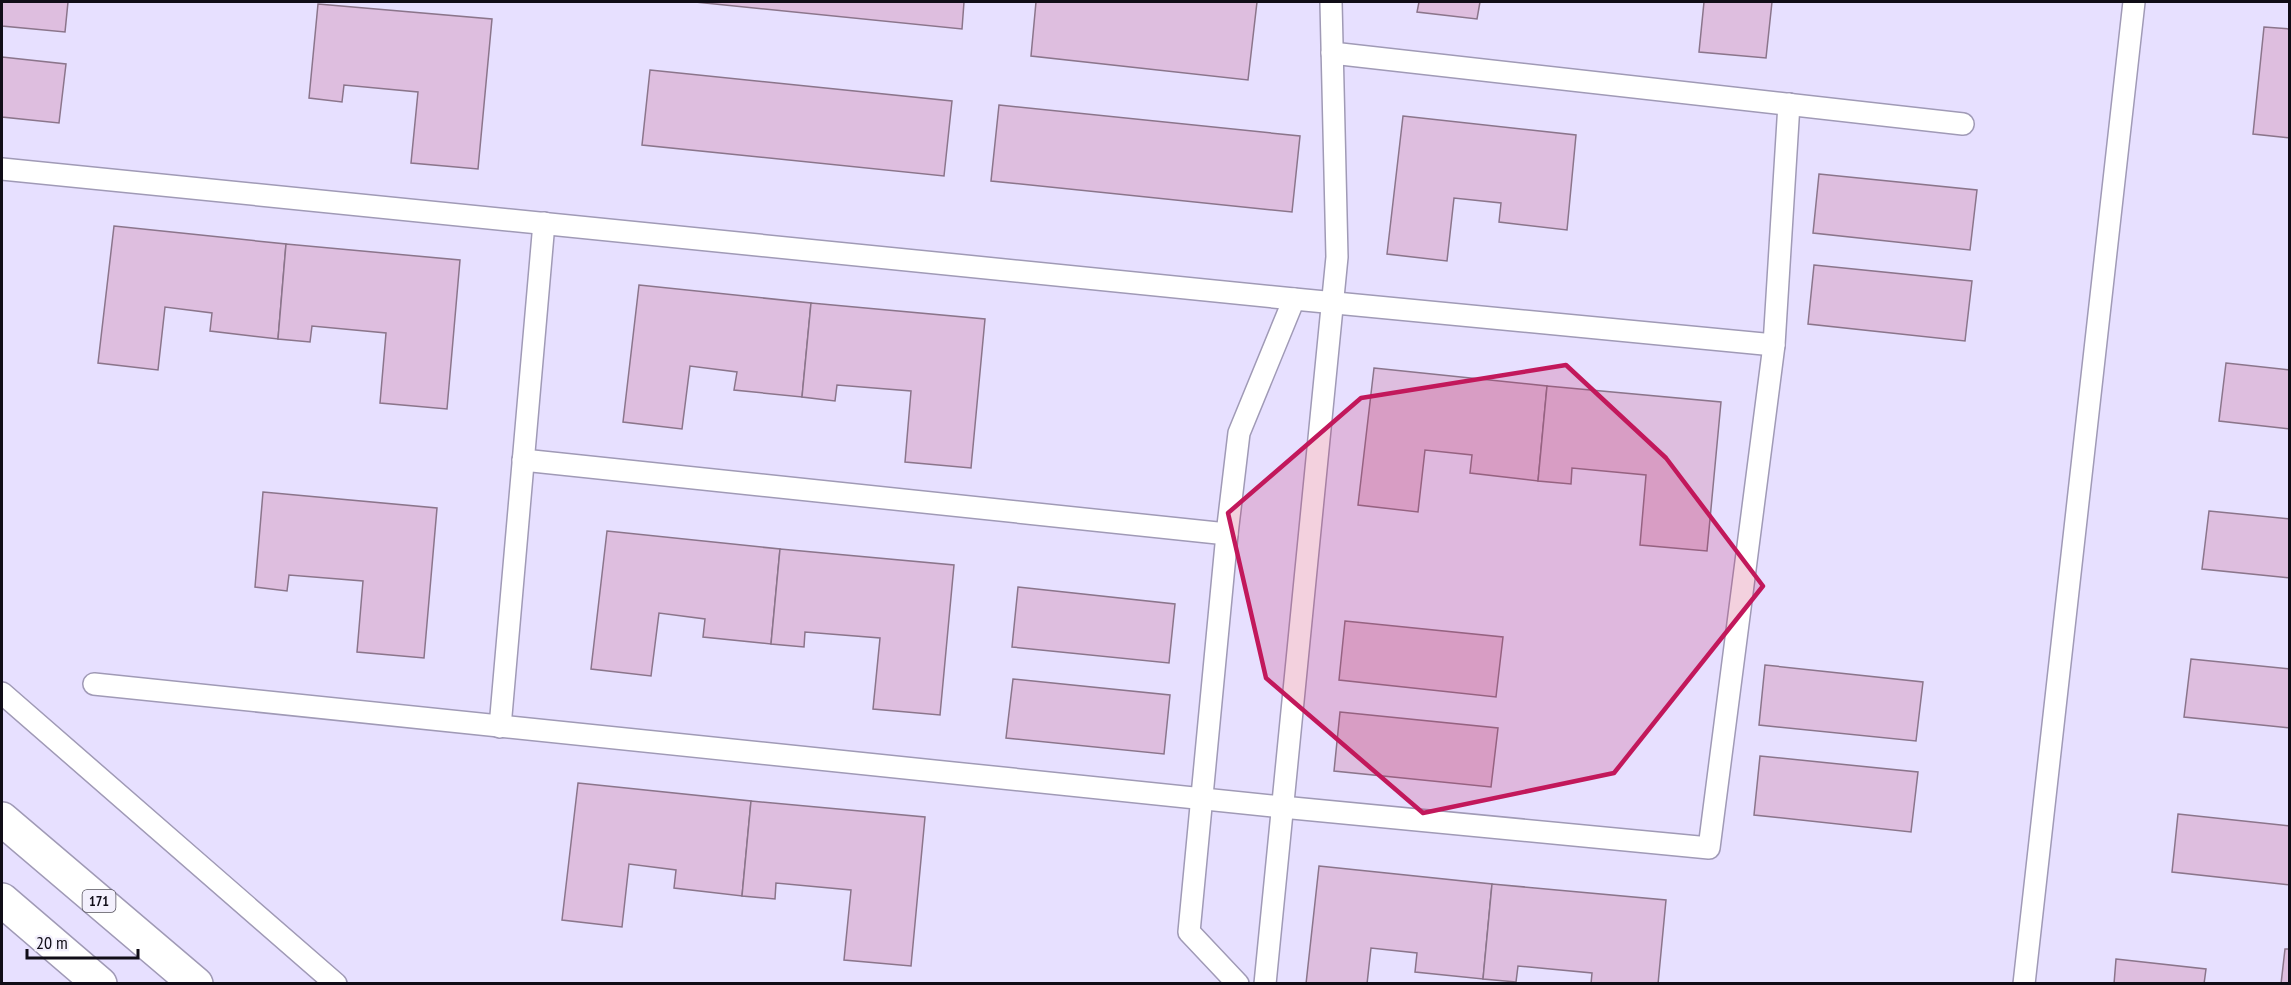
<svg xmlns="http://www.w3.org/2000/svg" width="2291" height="985" font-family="'PT Sans Narrow',sans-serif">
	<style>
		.building { fill: #debedf; stroke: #8b758b; stroke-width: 1.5 }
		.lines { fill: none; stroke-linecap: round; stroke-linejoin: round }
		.lane-casing { stroke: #a09ab6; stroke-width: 24 }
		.primary-casing { stroke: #a09ab6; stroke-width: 36 }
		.lane { stroke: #fff; stroke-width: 21 }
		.primary { stroke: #fff; stroke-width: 33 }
		.marked { fill: #c2185b; fill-opacity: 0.2; stroke: #c2185b; stroke-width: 4.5; stroke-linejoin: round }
		.labels { text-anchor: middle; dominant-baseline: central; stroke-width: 6; stroke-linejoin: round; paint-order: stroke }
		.shield { fill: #f3f0fd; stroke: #54515c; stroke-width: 1.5 }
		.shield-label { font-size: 14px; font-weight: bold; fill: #100d17 }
	</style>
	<rect width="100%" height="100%" fill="#e7e0ff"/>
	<g class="building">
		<path d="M2 2H68L65 32 2 26Z"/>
		<path d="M695 2H964L962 29Z"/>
		<path d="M1036 2H1257L1248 80 1031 56Z"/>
		<path d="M1419 2H1480L1477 19 1417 12Z"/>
		<path d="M1704 2H1772L1766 58 1699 52Z"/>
		<path d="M318 4 492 19 478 169 411 163 418 92 344 85 342 102 309 98Z"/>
		<path d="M2264 27 2290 29V138L2253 134Z"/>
		<path d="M2 57 66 64 59 123 2 117Z"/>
		<path d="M650 70 952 101 944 176 642 145Z"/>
		<path d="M999 105 1300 136 1292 212 991 181Z"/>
		<path d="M1403 116 1576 135 1567 230 1499 222 1501 203 1454 198 1447 261 1387 254Z"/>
		<path d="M1819 174 1977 190 1970 250 1813 233Z"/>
		<path d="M114 226 286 244 278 339 210 331 212 313 165 307 158 370 98 363Z"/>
		<path d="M286 244 460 260 447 409 380 403 386 333 312 326 310 342 278 339Z"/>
		<path d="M1814 265 1972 281 1965 341 1808 324Z"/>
		<path d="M639 285 811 303 802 397 734 390 737 372 690 366 682 429 623 422Z"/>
		<path d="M811 303 985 319 971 468 905 462 911 391 837 385 835 401 802 397Z"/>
		<path d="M2226 363 2290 370V429L2219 421Z"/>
		<path d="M1374 368 1547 386 1538 481 1470 473 1472 455 1425 450 1418 512 1358 505Z"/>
		<path d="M1547 386 1721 402 1707 551 1640 545 1646 475 1572 468 1571 484 1538 481Z"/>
		<path d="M263 492 437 508 424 658 357 652 363 581 289 575 287 591 255 587Z"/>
		<path d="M2209 511 2290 519V578L2202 569Z"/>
		<path d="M607 531 780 549 771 644 703 637 705 619 659 613 651 676 591 669Z"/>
		<path d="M780 549 954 565 940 715 873 709 880 638 805 632 804 647 771 644Z"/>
		<path d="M1018 587 1175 604 1169 663 1012 647Z"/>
		<path d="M1345 621 1503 637 1496 697 1339 680Z"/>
		<path d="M2191 659 2290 669V728L2184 717Z"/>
		<path d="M1765 665 1923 682 1916 741 1759 725Z"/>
		<path d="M1013 679 1170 695 1164 754 1006 738Z"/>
		<path d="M1340 712 1498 728 1491 787 1334 771Z"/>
		<path d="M1760 756 1918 772 1911 832 1754 815Z"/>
		<path d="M578 783 751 801 742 896 674 888 676 870 629 864 622 927 562 920Z"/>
		<path d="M751 801 925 817 911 966 844 960 851 890 776 883 775 899 742 896Z"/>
		<path d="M2178 814 2290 826V885L2172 872Z"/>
		<path d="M1319 866 1492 884 1483 979 1415 972 1417 953 1371 948 1367 984H1306Z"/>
		<path d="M1492 884 1666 900 1658 984H1591L1592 973 1518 966 1516 982 1483 979Z"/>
		<path d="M2285 949H2290V984H2281Z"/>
		<path d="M2116 959 2206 969 2204 984H2114Z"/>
	</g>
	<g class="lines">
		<g class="lane-casing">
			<g id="lane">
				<path d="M1332 53 1963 124"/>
				<path d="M2 169 1294 299 1774 345"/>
				<path d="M523 460 1227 534"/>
				<path d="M94 684 1282 807 1709 848 1774 345 1789 104"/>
				<path d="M2 693 336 984"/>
				<path d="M500 727 544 223"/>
				<path d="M1238 984 1189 932 1227 534 1239 433 1294 299"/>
				<path d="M1265 984 1337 257 1331 2"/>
				<path d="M2024 984 2134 2"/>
			</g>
		</g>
		<g class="primary-casing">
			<g id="primary">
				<path d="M2 819 196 984"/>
				<path d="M2 900 100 984"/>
			</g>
		</g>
		<use href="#lane" class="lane"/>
		<use href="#primary" class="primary"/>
	</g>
	<path class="marked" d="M1566 365 1666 458 1763 586 1614 773 1423 813 1266 678 1228 513 1361 398Z"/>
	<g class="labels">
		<rect class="shield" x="82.5" y="890" width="33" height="22" rx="4.5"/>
		<g class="shield-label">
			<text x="99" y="901">171</text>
		</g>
	</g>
	<rect width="2291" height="985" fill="none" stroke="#100d17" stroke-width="6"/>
	<path d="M27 949v9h111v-9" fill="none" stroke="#100d17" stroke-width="3"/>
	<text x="36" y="949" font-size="18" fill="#100d17" stroke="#f3f0fd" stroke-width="4.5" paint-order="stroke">20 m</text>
</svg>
